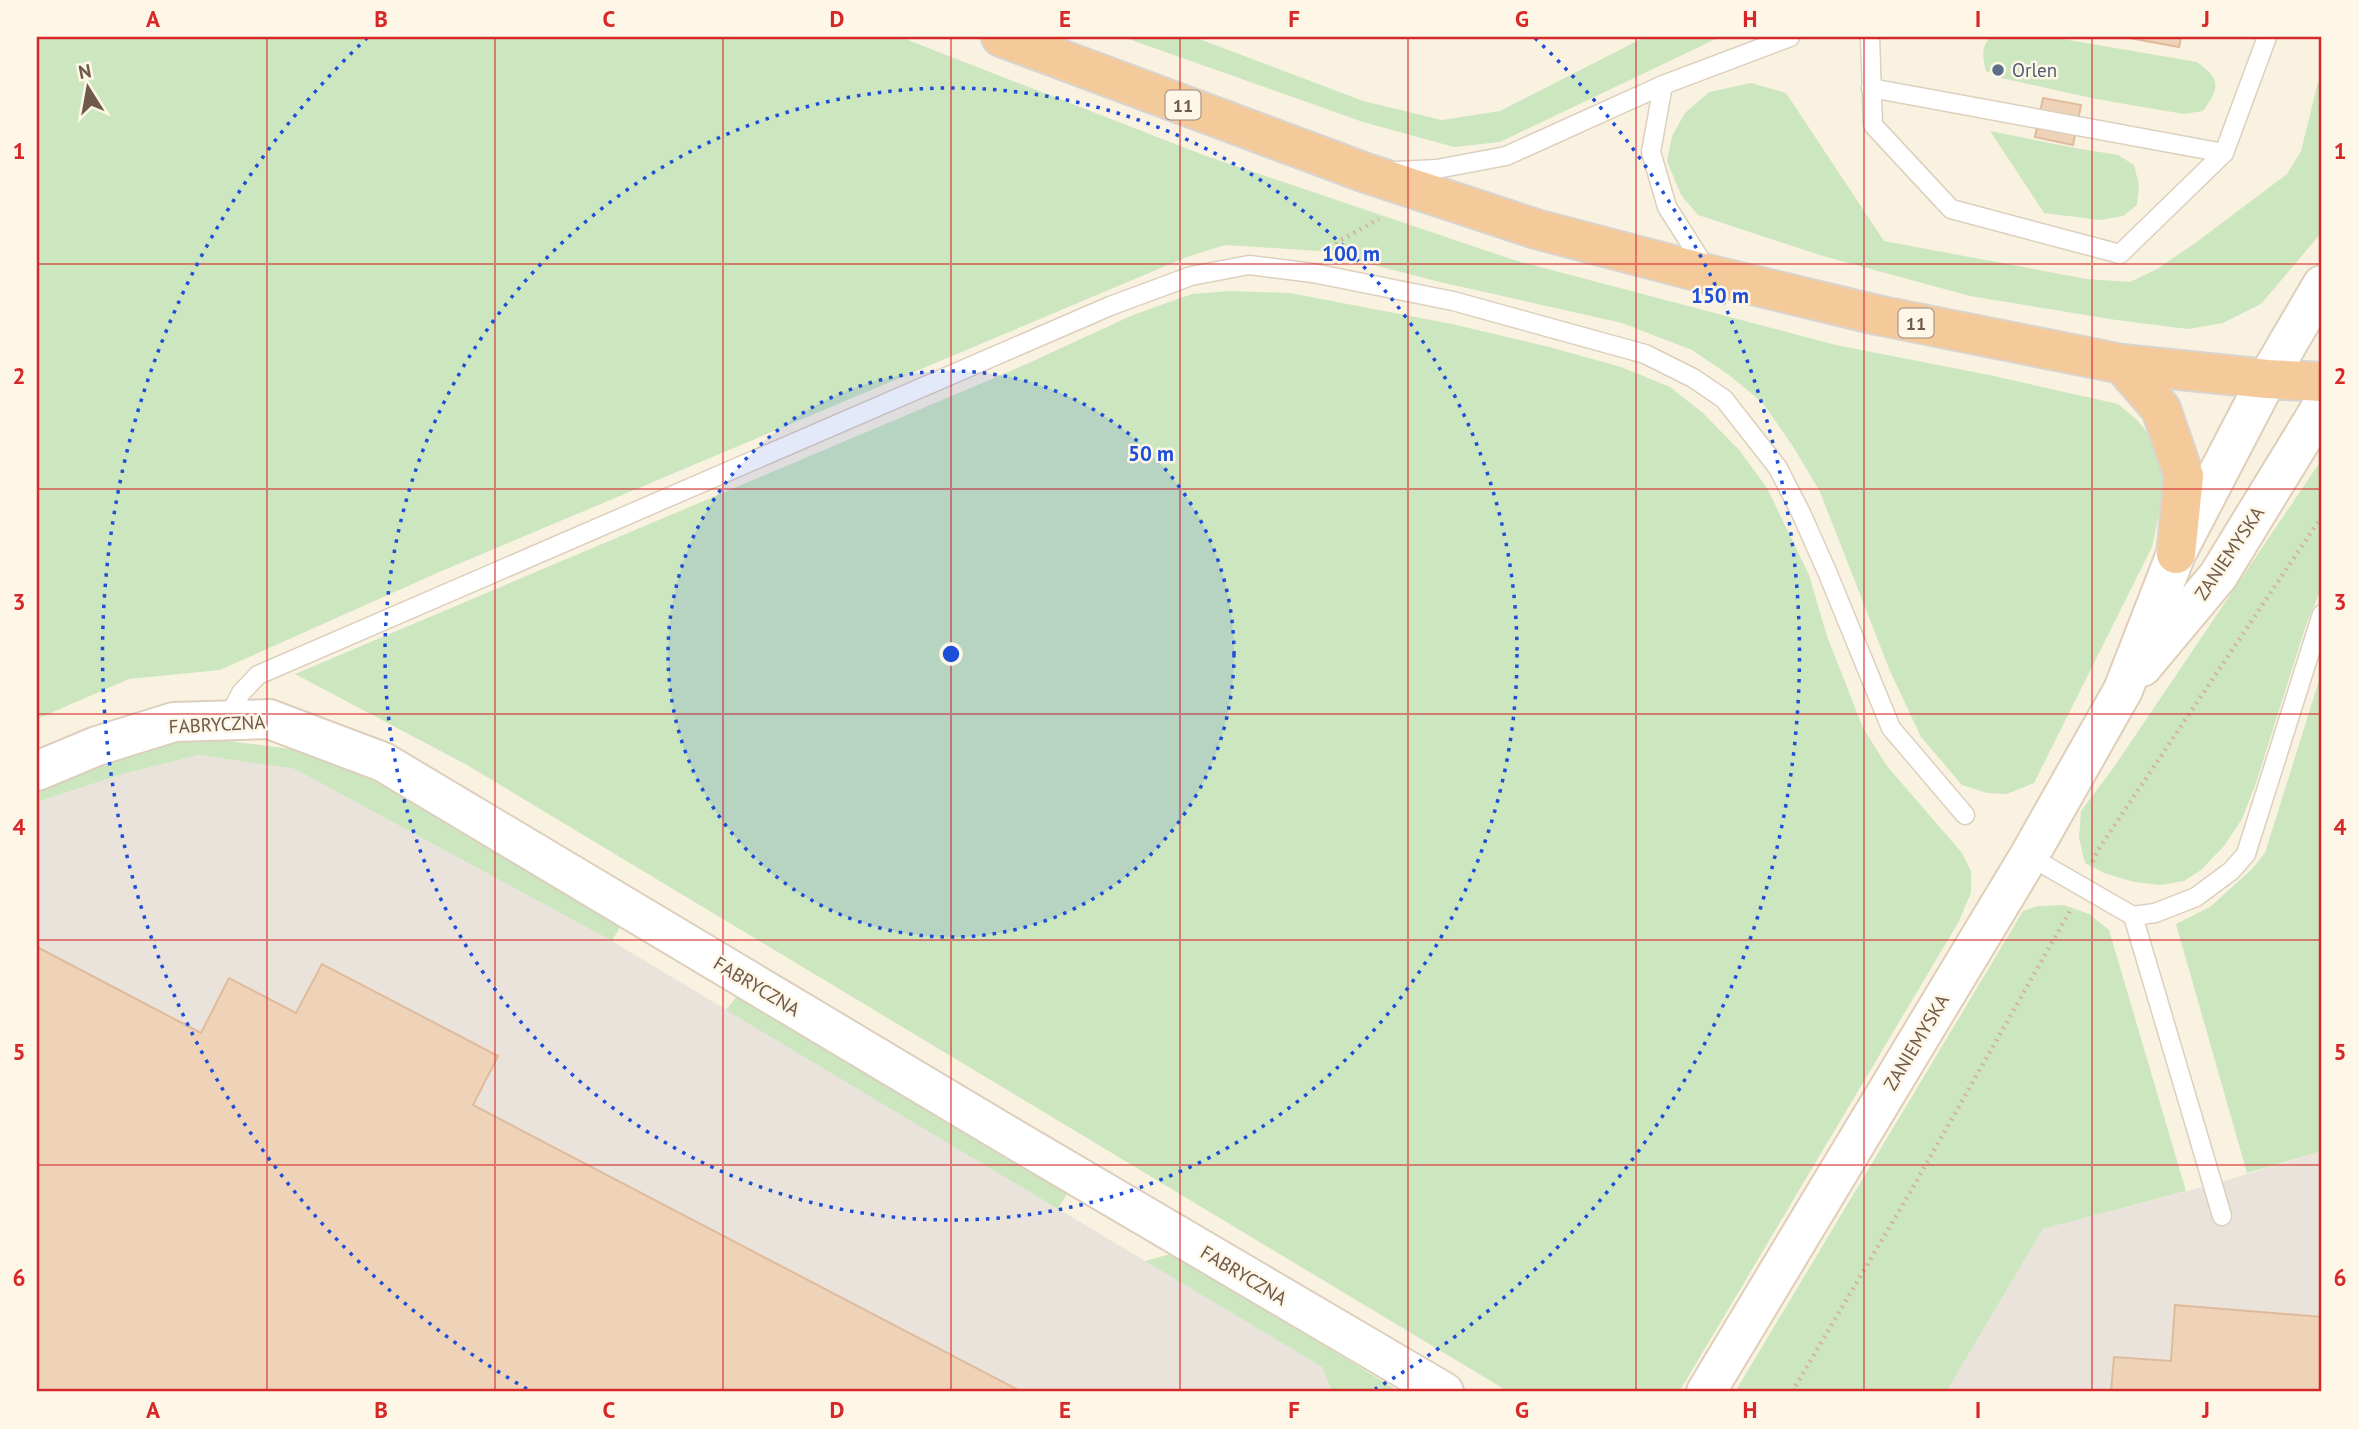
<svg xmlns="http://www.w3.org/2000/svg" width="2359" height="1429" font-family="'PT Sans',sans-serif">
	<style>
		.industrial { fill: #e9e3db }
		.green { fill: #cce6c0 }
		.building { fill: #eed3b9; stroke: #dfbb9b; stroke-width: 2 }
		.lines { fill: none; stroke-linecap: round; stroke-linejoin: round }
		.service-casing { stroke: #ddcfbd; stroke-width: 21 }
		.tertiary-casing { stroke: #ddcfbd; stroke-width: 42 }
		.secondary-casing { stroke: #dfceb8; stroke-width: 42 }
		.trunk-casing { stroke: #dad4d0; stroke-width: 42 }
		.path { stroke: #d2b69d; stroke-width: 4.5; stroke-dasharray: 2 5; stroke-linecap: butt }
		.service { stroke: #fff; stroke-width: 18 }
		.tertiary { stroke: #fff; stroke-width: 38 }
		.secondary { stroke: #fff; stroke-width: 38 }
		.trunk { stroke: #f4ca9a; stroke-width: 38 }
		.grid { fill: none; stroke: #d62828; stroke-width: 2; stroke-opacity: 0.55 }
		.ring { fill: none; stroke: #1d4ed8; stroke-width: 3.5; stroke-dasharray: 3.5 7 }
		.service-dot { fill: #5c6f8a; stroke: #fef6e6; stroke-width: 2.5 }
		.labels { text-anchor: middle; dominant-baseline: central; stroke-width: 5; stroke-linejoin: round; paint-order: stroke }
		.shield { fill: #fef6e6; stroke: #9a8978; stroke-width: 2 }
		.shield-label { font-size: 18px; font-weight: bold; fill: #6f5a49 }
		.service-label { font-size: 19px; fill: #4e5e75; stroke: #fef6e6; text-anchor: start }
		.street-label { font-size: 19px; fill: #6f5a49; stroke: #fef6e6 }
		.centre { fill: #1d4ed8; stroke: #fef6e6; stroke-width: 3.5 }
		.ring-label { font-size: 21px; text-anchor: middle; font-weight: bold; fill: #1d4ed8; stroke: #fef6e6; stroke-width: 5; stroke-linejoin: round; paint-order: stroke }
		.neatline { fill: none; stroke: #d62828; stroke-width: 2.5 }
		.grid-label { font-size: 23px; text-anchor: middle; font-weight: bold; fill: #d62828 }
	</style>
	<rect width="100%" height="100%" fill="#faf2e0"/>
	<g class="industrial">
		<path d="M199 755 295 769 612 941 1322 1367 1332 1392H37V802L123 774Z"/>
		<path d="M2322 1151V1392H1946L2043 1229 2214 1184Z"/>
	</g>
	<g class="green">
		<path d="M37 37H900L1206 156 1514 260 1836 345 1989 375 2118 404 2137 420 2155 442 2162 464 2165 486 2152 547 2034 783 2007 794 1987 793 1962 785 1921 737 1890 671 1820 492 1794 448 1763 403 1729 375 1692 350 1622 323 1440 282 1319 251 1225 245 1187 257 437 573 220 670 129 679 37 719Z"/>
		<path d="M1123 37H1194L1363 101 1442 120 1500 111 1645 37H1720L1500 142 1454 147 1363 122Z"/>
		<path d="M1991 37H2051L2197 62C2222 80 2219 88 2203 111L2184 114 2096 99 2001 78 1986 71C1983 58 1980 47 1991 37Z"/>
		<path d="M2318 82 2322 83V232L2261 304 2223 323 2188 329 2116 320 1970 296 1823 256 1698 215 1681 195 1667 161 1672 136 1685 113 1709 92 1751 83 1786 93 1884 241 2087 279 2130 282 2157 269 2198 241 2287 174 2301 151Z"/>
		<path d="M1990 131 2075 148 2118 155 2134 165 2139 185 2137 205 2123 216 2100 220 2044 213Z"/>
		<path d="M1229 291 1290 293 1452 324 1553 348 1621 367 1670 387 1703 413 1740 451 1767 488 1809 575 1827 636 1863 728 1887 766 1962 853 1971 871V893L1958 923 1679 1392H1509L467 765 295 674 1013 370 1133 315 1192 294Z"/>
		<path d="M2322 459V587L2306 625 2256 783 2242 819 2224 846 2201 870 2184 881 2160 885 2134 882 2104 873 2085 863 2079 838 2081 811 2114 767Z"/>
		<path d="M2322 671V1151L2247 1173 2176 924 2210 907 2251 870 2265 853Z"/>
		<path d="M185 741H227L300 750 375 781 620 927 612 941 295 769 199 755 123 774 37 802V786L106 759Z"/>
		<path d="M2064 905 2089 914 2109 930 2186 1191 2043 1229 1946 1392H1735L2023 911 2038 906Z"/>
		<path d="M738 995 1068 1192 1058 1209 726 1010Z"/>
		<path d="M1174 1253 1400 1392H1332L1322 1367 1145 1261Z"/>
	</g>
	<g class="building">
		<path d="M2124 37H2181L2179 47Z"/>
		<path d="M2043 98 2081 105 2073 145 2035 137Z"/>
		<path d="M37 947 201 1033 229 978 296 1013 322 964 498 1056 473 1105 1022 1392H37Z"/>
		<path d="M2175 1305 2322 1317V1392H2111L2114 1357 2171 1361Z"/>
	</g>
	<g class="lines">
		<g class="service-casing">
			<g id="service">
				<path d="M1870 37 1873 125 1951 209 2120 254 2224 153 2267 37"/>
				<path d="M1663 85 1651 152 1667 207 1707 270"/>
				<path d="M1871 88 2224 153"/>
				<path d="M1397 171 1437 169 1506 156 1663 85 1790 37"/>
				<path d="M227 720 241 693 258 675 1110 306 1191 276 1249 265 1313 273 1453 301 1645 354 1693 378 1724 399 1778 468 1801 513 1828 574 1891 728 1965 815"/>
				<path d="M2029 856 2133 916 2155 913 2196 897 2231 871 2246 854 2322 614"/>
				<path d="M2133 916 2222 1216"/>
			</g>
		</g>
		<g class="tertiary-casing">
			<g id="tertiary">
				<path d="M2267 379 2322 285"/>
				<path d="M37 771 97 746 174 722 269 719 383 762 1007 1135 1444 1392"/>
			</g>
		</g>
		<g class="secondary-casing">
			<g id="secondary">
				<path d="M2142 667 2218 576 2322 406"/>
				<path d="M1706 1392 2029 856 2123 690 2176 554 2267 379"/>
			</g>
		</g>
		<g class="trunk-casing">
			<g id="trunk">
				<path d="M1001 37 1366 173 1536 229 1711 275 1877 315 2122 364 2267 379 2322 382"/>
				<path d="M2122 364 2161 409 2184 476 2176 554"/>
			</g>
		</g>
		<g class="path">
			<path d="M1332 250 1339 241 1379 219"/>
			<path d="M2093 862 2098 850 2322 516"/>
			<path d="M1792 1392 1912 1189 2070 911"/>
		</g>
		<use href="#service" class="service"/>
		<use href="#tertiary" class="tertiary"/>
		<use href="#secondary" class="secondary"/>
		<use href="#trunk" class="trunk"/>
	</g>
	<path class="grid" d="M267 37V1392M495 37V1392M723 37V1392M951 37V1392M1180 37V1392M1408 37V1392M1636 37V1392M1864 37V1392M2092 37V1392M37 264H2322M37 489H2322M37 714H2322M37 940H2322M37 1165H2322"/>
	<circle cx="951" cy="654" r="283" fill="#1d4ed8" fill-opacity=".12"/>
	<g class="ring">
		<circle cx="951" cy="654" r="283"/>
		<circle cx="951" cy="654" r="566"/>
		<path d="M527 1389A849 849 0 0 1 367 38M1535 38A849 849 0 0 1 1375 1389"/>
	</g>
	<circle class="service-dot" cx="1998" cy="70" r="7"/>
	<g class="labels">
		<g class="shield">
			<rect x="1165.5" y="90.5" width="35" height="29" rx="5"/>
			<rect x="1898.5" y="308.5" width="35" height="29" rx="5"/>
		</g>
		<g class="shield-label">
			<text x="1183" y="105">11</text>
			<text x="1916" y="323">11</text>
		</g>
		<g class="service-label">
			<text x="2012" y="70">Orlen</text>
		</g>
		<g class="street-label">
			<text transform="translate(2229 553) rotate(-56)">ZANIEMYSKA</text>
			<text transform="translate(217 724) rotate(-3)">FABRYCZNA</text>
			<text transform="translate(757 986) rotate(31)">FABRYCZNA</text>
			<text transform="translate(1916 1042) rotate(-59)">ZANIEMYSKA</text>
			<text transform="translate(1244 1275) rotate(31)">FABRYCZNA</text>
		</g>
	</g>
	<circle cx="951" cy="654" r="10" class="centre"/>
	<g class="ring-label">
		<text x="1351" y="261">100 m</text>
		<text x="1720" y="303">150 m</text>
		<text x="1151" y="461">50 m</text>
	</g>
	<rect width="2359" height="1429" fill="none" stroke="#fef6e6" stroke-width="77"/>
	<g transform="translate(88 88) rotate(349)" stroke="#fef6e6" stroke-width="5" paint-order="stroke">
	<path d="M0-5L12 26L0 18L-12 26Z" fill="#6f5a49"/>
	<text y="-10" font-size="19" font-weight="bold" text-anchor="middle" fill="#6f5a49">N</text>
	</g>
	<rect x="38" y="38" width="2282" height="1352" class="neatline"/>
	<g class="grid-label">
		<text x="153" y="27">A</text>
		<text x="381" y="27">B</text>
		<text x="609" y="27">C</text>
		<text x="837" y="27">D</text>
		<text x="1065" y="27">E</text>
		<text x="1294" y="27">F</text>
		<text x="1522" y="27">G</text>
		<text x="1750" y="27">H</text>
		<text x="1978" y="27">I</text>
		<text x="2206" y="27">J</text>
		<text x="19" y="159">1</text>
		<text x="2340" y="159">1</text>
		<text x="19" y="384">2</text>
		<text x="2340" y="384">2</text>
		<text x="19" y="610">3</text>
		<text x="2340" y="610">3</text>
		<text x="19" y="835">4</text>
		<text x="2340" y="835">4</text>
		<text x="19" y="1060">5</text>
		<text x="2340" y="1060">5</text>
		<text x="19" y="1286">6</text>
		<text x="2340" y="1286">6</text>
		<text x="153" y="1418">A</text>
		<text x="381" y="1418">B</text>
		<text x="609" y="1418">C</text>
		<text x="837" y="1418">D</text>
		<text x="1065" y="1418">E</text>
		<text x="1294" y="1418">F</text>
		<text x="1522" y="1418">G</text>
		<text x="1750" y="1418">H</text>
		<text x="1978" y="1418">I</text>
		<text x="2206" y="1418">J</text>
	</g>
</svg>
